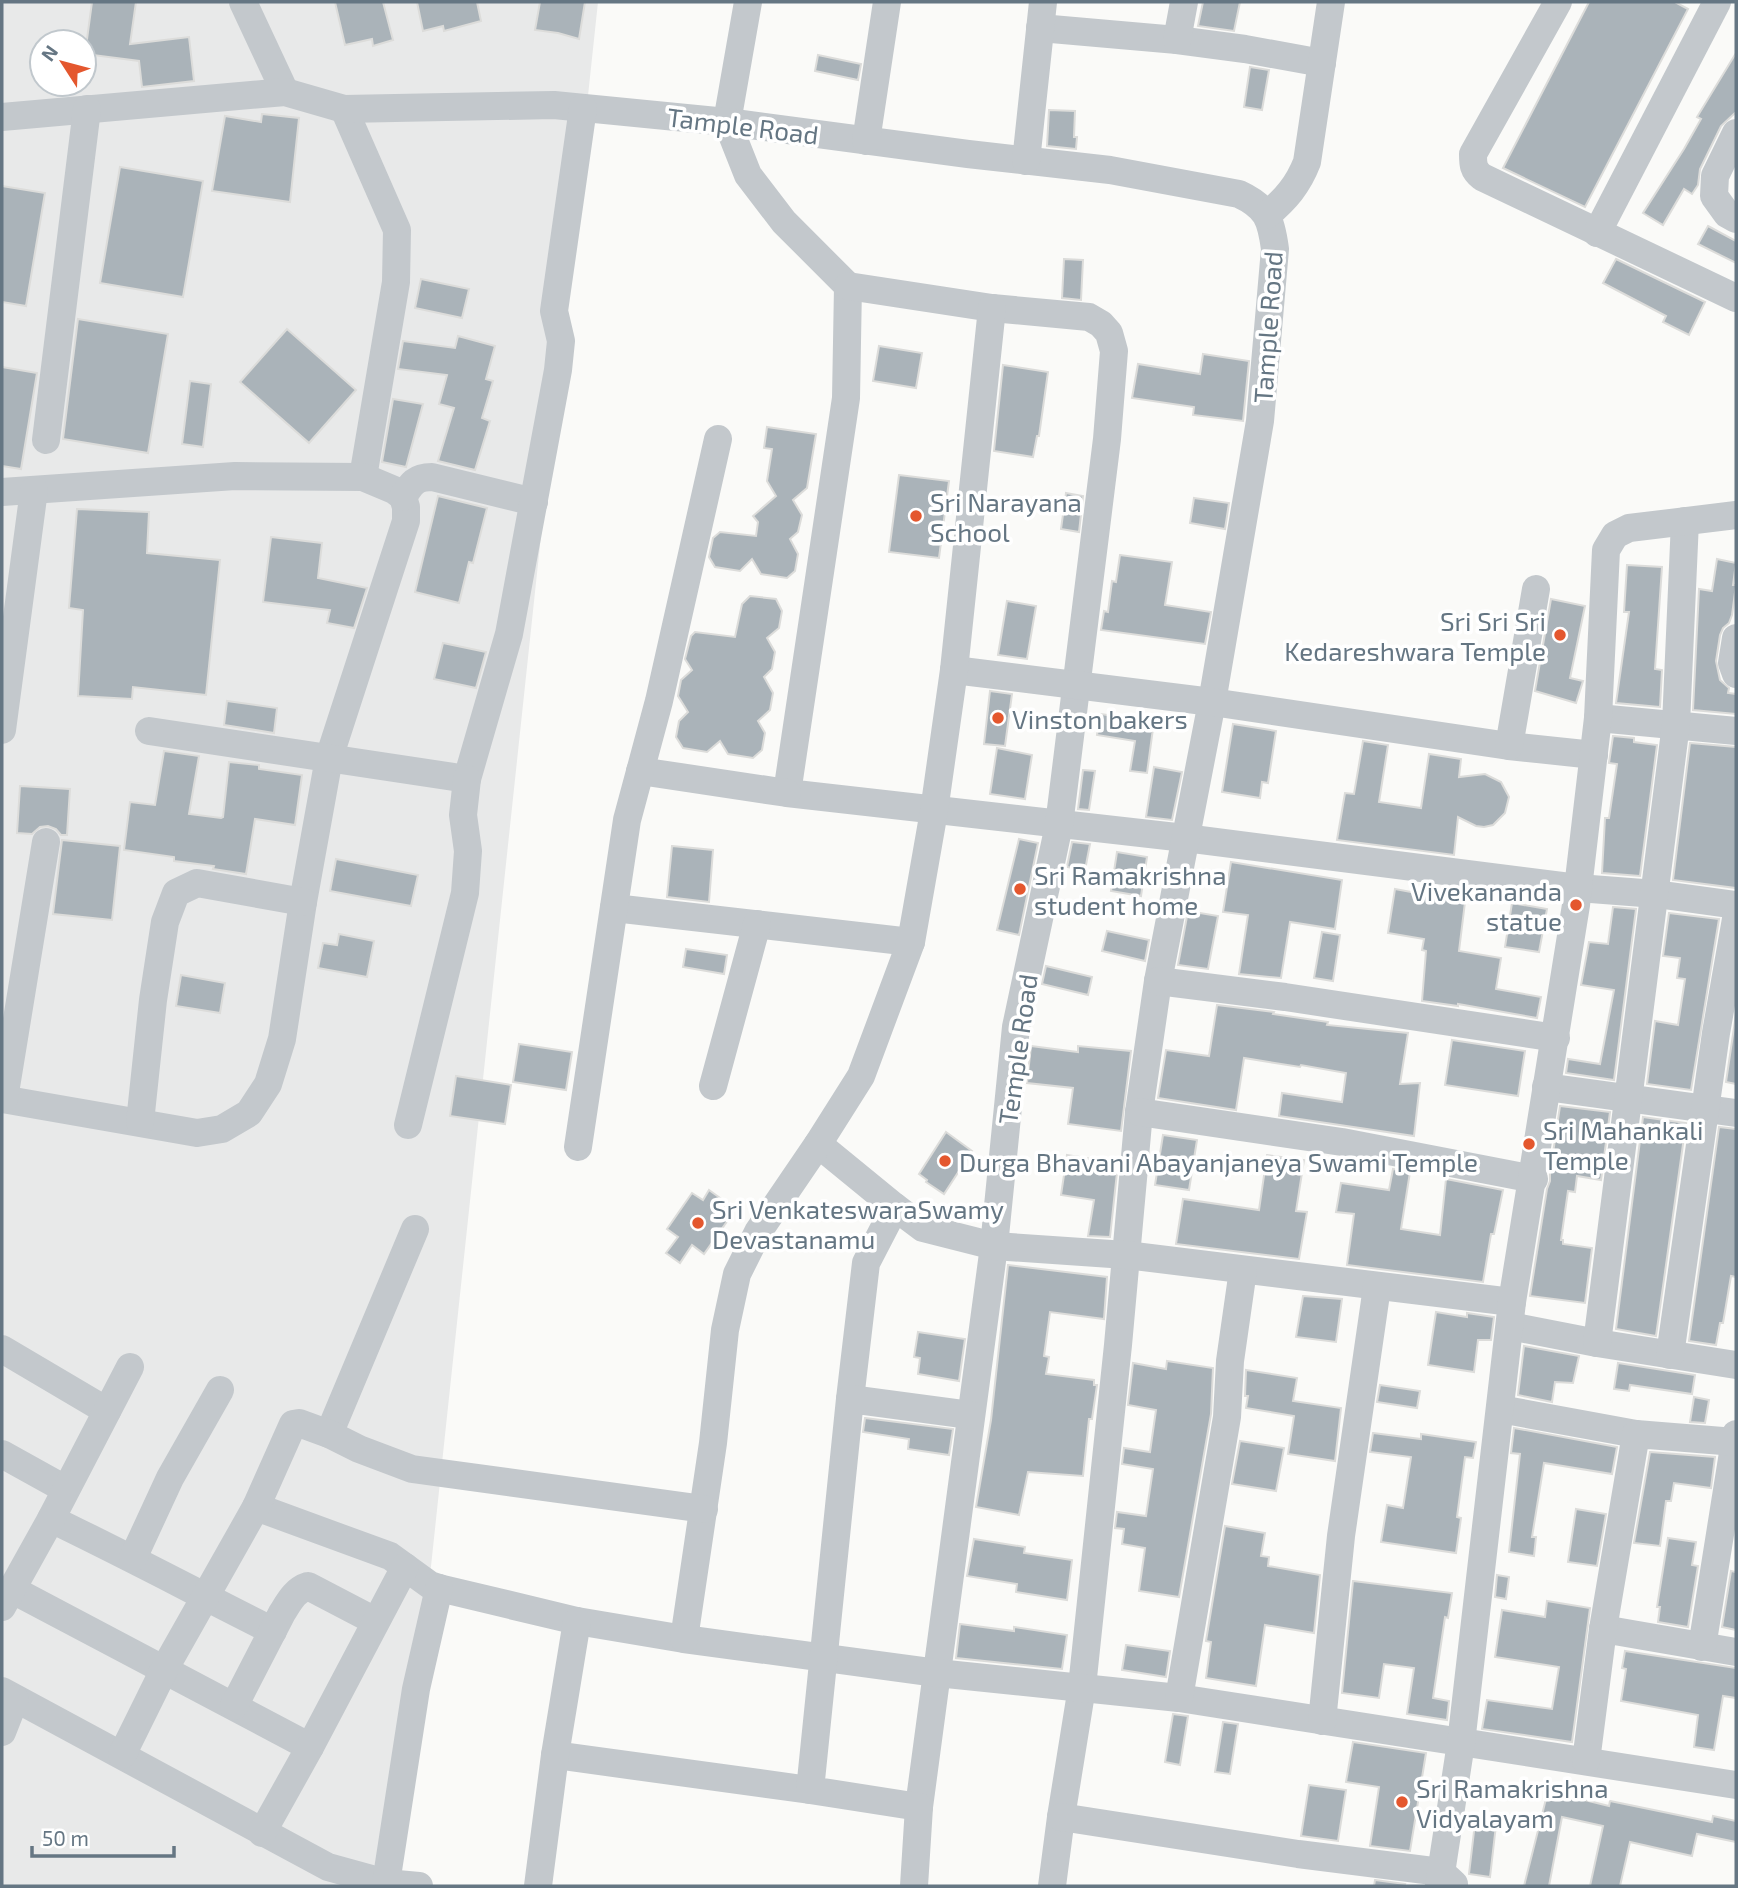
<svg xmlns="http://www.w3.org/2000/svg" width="1738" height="1888" font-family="'Exo 2',sans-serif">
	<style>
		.built { fill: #e8e9e9; fill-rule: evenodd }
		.building { fill: #aab3b9; stroke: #dcdcda; stroke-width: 2 }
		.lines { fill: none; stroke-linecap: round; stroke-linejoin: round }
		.minor { stroke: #c3c8cc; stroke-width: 28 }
		.poi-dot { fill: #e4572e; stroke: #fff; stroke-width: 2.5 }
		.labels { text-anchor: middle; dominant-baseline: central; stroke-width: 7; stroke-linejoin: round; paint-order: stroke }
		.street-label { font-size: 26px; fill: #657683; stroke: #fff }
		.poi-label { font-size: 26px; fill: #657683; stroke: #fff; text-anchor: start }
	</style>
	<rect width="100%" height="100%" fill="#fafaf8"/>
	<path class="built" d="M2 2H598L429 1585 395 1886H2ZM42 42H84V84H42Z"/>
	<g class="building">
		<path d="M92 2H136L130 44 189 37 194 81 142 87 139 61 85 54Z"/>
		<path d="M335 2H383L393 40 373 46 372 39 345 45Z"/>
		<path d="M417 2H477L481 21 444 31 443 26 423 31Z"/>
		<path d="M540 2H585L579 39 558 33 535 30Z"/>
		<path d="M1203 2H1240L1234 31 1198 26Z"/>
		<path d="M1589 2H1675L1688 9 1585 207 1503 168Z"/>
		<path d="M1736 53V112L1721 126 1700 169 1698 185 1692 194 1684 189 1663 225 1643 213 1684 149 1701 119 1697 117Z"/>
		<path d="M818 55 861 64 858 80 815 71Z"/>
		<path d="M1250 67 1269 70 1262 110 1244 107Z"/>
		<path d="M1049 110 1075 111 1074 137H1077L1076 149 1047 146Z"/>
		<path d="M262 114 299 118 290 202 212 191 225 116 261 122Z"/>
		<path d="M120 167 203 181 183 297 100 283Z"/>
		<path d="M2 186 45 193 26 306 2 302Z"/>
		<path d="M1708 226 1736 241V263L1698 244Z"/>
		<path d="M1064 259 1083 260 1081 300 1062 298Z"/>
		<path d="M1616 259 1705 302 1689 335 1663 322 1666 316 1603 283Z"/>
		<path d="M421 279 469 289 462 318 415 308Z"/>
		<path d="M78 319 168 334 148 453 63 439Z"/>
		<path d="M287 329 356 390 309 443 240 382Z"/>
		<path d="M458 336 495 346 486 379 493 381 482 418 490 421 475 470 438 461 454 408 439 404 447 375 398 369 403 341 455 348Z"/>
		<path d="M879 346 922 353 916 388 873 381Z"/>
		<path d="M1203 354 1249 361 1243 421 1193 415 1194 407 1132 398 1138 364 1200 374Z"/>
		<path d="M1003 365 1048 372 1039 436H1037L1033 457 994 451Z"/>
		<path d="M2 367 37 373 21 469 2 466Z"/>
		<path d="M190 381 211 384 203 447 182 444Z"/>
		<path d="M393 399 423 404 406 467 382 462Z"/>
		<path d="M767 427 816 434 807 488 793 500 802 515 798 532 790 539 798 554 795 571 787 578 761 574 752 559 740 571 715 567 709 557 713 538 720 532 756 536 758 522 753 516 776 496 767 481 772 449 764 448Z"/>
		<path d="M899 475 949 481 939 558 889 552Z"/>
		<path d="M1066 493 1083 496 1079 532 1061 529Z"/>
		<path d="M438 496 487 508 473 563 469 562 459 603 415 592Z"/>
		<path d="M1194 498 1229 503 1225 529 1190 523Z"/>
		<path d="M77 509 149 512 147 553 220 560 206 695 133 687 132 699 78 696 83 610 69 608Z"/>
		<path d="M271 537 322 543 318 578 367 588 354 628 327 623 330 610 263 602Z"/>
		<path d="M1120 555 1172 562 1165 605 1211 612 1205 644 1101 630 1104 611 1108 612 1112 581 1116 582Z"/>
		<path d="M1717 559 1736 563 1733 585H1736L1732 615 1729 623 1723 628 1720 635 1716 661 1720 680 1729 688 1728 693 1736 694V714L1693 710 1699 589 1712 591Z"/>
		<path d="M1627 565 1662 567 1655 669 1662 670 1660 707 1616 703 1629 612H1624Z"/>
		<path d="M750 596 776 599 782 611 779 628 767 638 775 652 772 669 764 677 773 693 770 710 758 721 765 733 762 750 753 758 728 754 720 741 707 752 683 748 676 737 679 721 688 712 678 696 681 680 692 670 685 659 691 636 695 632 735 637 742 604Z"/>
		<path d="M1551 599 1585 606 1570 678 1583 681 1576 703 1535 691Z"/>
		<path d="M1007 601 1036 606 1027 659 998 655Z"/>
		<path d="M443 643 486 652 476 688 434 679Z"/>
		<path d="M990 691 1012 694 1005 746 984 744Z"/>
		<path d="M227 701 277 708 274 733 224 725Z"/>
		<path d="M1100 714 1154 721 1147 773 1130 771 1135 741 1097 735Z"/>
		<path d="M1233 724 1276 731 1268 783 1262 782 1260 798 1222 792Z"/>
		<path d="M1613 736 1634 738V742L1657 745 1640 876 1602 873 1605 818H1609L1617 764 1609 763Z"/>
		<path d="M1363 741 1388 745 1379 802 1421 808 1429 754 1461 759 1459 777 1485 774 1501 782 1509 797 1505 813 1493 825 1484 827 1476 826 1458 817 1454 855 1337 840 1345 793 1354 794Z"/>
		<path d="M1690 743 1736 747V888L1673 880Z"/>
		<path d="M997 748 1032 755 1025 799 990 794Z"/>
		<path d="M164 751 199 756 189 814 221 818 223 817 229 762 259 765V769L302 775 295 825 255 819 246 874 213 869 214 866 174 861V857L124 850 130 802 155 805Z"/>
		<path d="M1154 767 1182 772 1172 820 1146 817Z"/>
		<path d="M1083 770 1095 771 1089 810 1078 809Z"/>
		<path d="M20 786 70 789 67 835H61L56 829 48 826 40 827 32 834 17 833Z"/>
		<path d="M1019 839 1038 843 1019 935 997 930Z"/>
		<path d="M62 840 120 846 112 920 53 914Z"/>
		<path d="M1072 842 1090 844 1085 870 1067 867Z"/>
		<path d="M672 846 713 850 709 902 667 897Z"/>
		<path d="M1117 852 1147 857 1141 896 1111 891Z"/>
		<path d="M336 859 418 875 411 906 330 891Z"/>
		<path d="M1231 862 1342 880 1335 929 1290 922 1281 978 1239 974 1248 915 1223 912Z"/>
		<path d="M1395 889 1465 902 1459 951 1501 958 1496 989 1541 997 1537 1018 1458 1004V1006L1422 1001 1426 951 1422 950 1424 939 1388 933Z"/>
		<path d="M1512 903 1547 909 1539 952 1505 947Z"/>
		<path d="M1613 907 1636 909 1614 1080 1566 1073 1568 1059 1600 1064 1614 990 1581 985 1589 942 1608 944Z"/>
		<path d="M1188 911 1218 916 1208 969 1178 965Z"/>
		<path d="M1669 913 1719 919 1691 1090 1647 1084 1655 1021 1678 1025 1685 979 1677 978 1680 958 1663 956Z"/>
		<path d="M1107 931 1149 940 1145 961 1102 951Z"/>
		<path d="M1322 932 1340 935 1333 981 1314 978Z"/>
		<path d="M339 934 374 941 367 977 318 968 323 943 337 945Z"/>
		<path d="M686 949 727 955 724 974 683 967Z"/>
		<path d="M1046 966 1092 977 1088 995 1042 984Z"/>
		<path d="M181 975 225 983 220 1013 176 1006Z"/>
		<path d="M1217 1005 1274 1012 1273 1014 1328 1022 1327 1025 1408 1033 1400 1084 1420 1083 1414 1136 1279 1116 1282 1093 1342 1102 1346 1073 1301 1065 1300 1067 1244 1058 1236 1110 1158 1098 1166 1050 1209 1056Z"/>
		<path d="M1736 1014V1084L1726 1082Z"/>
		<path d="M1452 1040 1525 1051 1518 1096 1445 1085Z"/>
		<path d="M519 1044 572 1052 566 1090 513 1082Z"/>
		<path d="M1031 1046 1078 1052V1046L1131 1051 1121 1131 1068 1124 1073 1088 1027 1083Z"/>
		<path d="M456 1076 511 1085 505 1124 450 1116Z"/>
		<path d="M1560 1106 1610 1112 1601 1180 1577 1176 1575 1192 1568 1191 1561 1240H1563V1244L1592 1248 1585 1303 1530 1296 1547 1189 1550 1181V1173Z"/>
		<path d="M1643 1117 1686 1123 1656 1336 1616 1329Z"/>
		<path d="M1719 1127 1736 1129V1277L1731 1276 1723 1323H1720L1716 1345 1689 1341Z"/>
		<path d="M946 1132 972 1151 944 1194 926 1182 927 1180 919 1174Z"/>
		<path d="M1163 1135 1197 1140 1189 1190 1155 1185Z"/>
		<path d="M1067 1155 1118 1163 1110 1237 1088 1236 1094 1200 1061 1195Z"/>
		<path d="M1267 1155 1304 1160 1296 1211 1307 1212 1299 1259 1176 1244 1183 1199 1259 1210Z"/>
		<path d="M1393 1169 1410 1172 1401 1229 1440 1235 1446 1179 1503 1190 1494 1234H1491L1483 1282 1347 1265 1354 1214 1336 1212 1341 1183 1389 1190Z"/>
		<path d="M709 1190 727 1203 719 1214 728 1220 704 1254 692 1245 680 1263 666 1253 678 1237 667 1229 692 1193 703 1200Z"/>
		<path d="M1008 1265 1107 1277 1104 1319 1050 1312 1044 1356 1049 1357 1046 1374 1094 1380V1385H1097L1092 1419H1089L1083 1476 1028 1472 1019 1515 976 1507 991 1420Z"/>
		<path d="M1303 1296 1342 1299 1336 1342 1296 1337Z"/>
		<path d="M1436 1312 1467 1317V1313L1494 1317 1491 1340H1478L1474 1372 1428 1365Z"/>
		<path d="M918 1332 965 1339 959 1381 918 1374 920 1358 914 1357Z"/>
		<path d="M1524 1346 1579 1356 1573 1383 1555 1382 1552 1402 1518 1395Z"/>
		<path d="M1167 1361 1213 1368 1211 1414 1179 1597 1139 1591 1145 1548 1122 1544 1124 1529 1115 1528 1117 1512 1146 1516 1153 1469 1122 1464 1124 1448 1150 1452 1156 1410 1128 1405 1133 1363 1166 1369Z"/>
		<path d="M1618 1363 1695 1375 1692 1394 1630 1385 1629 1391 1614 1389Z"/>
		<path d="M1246 1370 1297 1378 1293 1401 1341 1408 1335 1461 1288 1454 1294 1416 1246 1408 1248 1396H1245Z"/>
		<path d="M1380 1385 1420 1391 1417 1408 1377 1402Z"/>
		<path d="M1694 1397 1709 1400 1705 1423 1690 1422Z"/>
		<path d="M865 1418 953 1429 949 1455 908 1449 909 1439 863 1432Z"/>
		<path d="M1514 1428 1617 1447 1612 1474 1544 1463 1532 1537H1536L1534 1556 1509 1552 1520 1454 1511 1453Z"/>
		<path d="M1373 1433 1421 1439V1434L1476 1442 1473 1458 1465 1457 1457 1517 1461 1518 1456 1553 1381 1542 1387 1505 1403 1508 1411 1457 1370 1452Z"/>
		<path d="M1240 1441 1284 1448 1276 1491 1232 1484Z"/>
		<path d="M1650 1452 1715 1457 1711 1488 1674 1483 1671 1501H1666L1660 1546 1634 1543Z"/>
		<path d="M1576 1509 1606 1514 1597 1566 1568 1562Z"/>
		<path d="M1225 1526 1265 1533 1261 1556 1269 1557 1268 1566 1320 1575 1314 1633 1265 1625 1256 1686 1206 1678 1211 1642 1206 1641Z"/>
		<path d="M1668 1538 1696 1542 1692 1565 1698 1566 1688 1627 1658 1622 1660 1607H1657Z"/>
		<path d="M974 1539 1025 1547 1024 1553 1072 1560 1067 1600 1016 1592 1017 1584 967 1576Z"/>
		<path d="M1731 1571 1736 1572V1630L1722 1627Z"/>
		<path d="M1497 1575 1509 1577 1506 1599 1495 1597Z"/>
		<path d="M1353 1581 1452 1593 1448 1618 1445 1617 1433 1698 1449 1701 1447 1720 1407 1714 1414 1668 1384 1664 1379 1698 1342 1693Z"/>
		<path d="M1547 1601 1590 1608 1572 1742 1482 1729 1487 1700 1552 1709 1559 1667 1495 1657 1502 1610 1545 1617Z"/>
		<path d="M960 1624 1014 1631V1627L1067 1635 1062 1669 956 1658Z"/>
		<path d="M1126 1645 1170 1651 1166 1677 1122 1670Z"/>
		<path d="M1625 1651 1736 1668V1698L1723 1696 1714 1750 1694 1747 1698 1715 1621 1701 1626 1669 1622 1668Z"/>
		<path d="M1173 1714 1188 1716 1180 1765 1165 1762Z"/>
		<path d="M1223 1722 1238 1724 1230 1774 1215 1772Z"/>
		<path d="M1353 1742 1426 1753 1410 1851 1370 1846 1379 1787 1346 1782Z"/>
		<path d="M1309 1785 1346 1790 1338 1841 1301 1836Z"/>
		<path d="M1548 1791 1609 1806 1610 1801 1712 1822 1713 1816 1736 1821V1842L1697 1834 1692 1856 1630 1842 1620 1886H1590L1603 1826 1562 1817 1549 1886H1524Z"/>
		<path d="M1475 1823 1496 1825 1490 1877 1469 1874Z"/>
		<path d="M1375 1880 1405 1884 1404 1886H1374Z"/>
	</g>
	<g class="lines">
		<g class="minor">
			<path d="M243 2 285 92"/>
			<path d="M748 2 727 122 748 175 784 222 848 286 846 398 787 793 1185 838 1578 888 1656 894 1736 905"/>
			<path d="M1558 2 1473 154C1473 164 1473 170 1482 177L1736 298"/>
			<path d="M1040 28 1177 40 1245 49 1322 63"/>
			<path d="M1177 40 1184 2"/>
			<path d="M344 109 397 230 396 282 363 477"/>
			<path d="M2 117 285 92 344 109 554 105 727 122 968 154 1110 170 1239 194C1267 207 1271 219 1275 249L1260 421 1212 702 1158 981 1139 1112 1118 1345 1082 1687 1061 1817 1052 1886"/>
			<path d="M1736 133 1715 176 1714 196 1727 214 1736 219"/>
			<path d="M866 141 887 2"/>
			<path d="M1026 161 1043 2"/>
			<path d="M1267 215C1286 199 1298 185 1307 162L1331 2"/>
			<path d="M1597 233 1717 2"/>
			<path d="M848 286 992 308 1089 317 1101 324 1109 333 1114 351 1107 439 1059 825 1016 1027 994 1246 919 1807 914 1886"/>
			<path d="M46 440 87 109"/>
			<path d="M2 492 235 476 363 477 394 490 403 497 406 507V521L329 758 303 902 282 1039 268 1084 249 1113 222 1129 197 1133 2 1099"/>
			<path d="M403 497C411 484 415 477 432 477L534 502"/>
			<path d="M1736 638 1732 663 1736 674"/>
			<path d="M954 670 1212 702 1509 746 1594 755"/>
			<path d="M1598 718 1736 731"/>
			<path d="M2 730 34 490"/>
			<path d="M149 731 467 779 509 634 558 370 561 341 554 311 583 108"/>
			<path d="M1509 746 1536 589"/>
			<path d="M640 771 787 793"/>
			<path d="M614 908 911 942"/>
			<path d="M1158 981 1285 997 1556 1038"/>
			<path d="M713 1086 757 924"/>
			<path d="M1546 1087 1736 1113"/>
			<path d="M4 1099 46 842"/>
			<path d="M1139 1112 1342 1142 1534 1179"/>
			<path d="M140 1122 153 1000 165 922 176 893 197 883 303 902"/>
			<path d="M408 1125 465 893 468 851 463 815 467 779"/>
			<path d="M818 1144 895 1207"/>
			<path d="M578 1147 627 820 659 701 718 439"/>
			<path d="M1510 1326 1597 1343 1736 1365"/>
			<path d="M1597 1343 1676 724 1685 521"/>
			<path d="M2 1349 107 1411"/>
			<path d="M1670 1355 1716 1033 1736 919"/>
			<path d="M850 1399 866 1263 895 1207 923 1228 994 1246 1126 1255 1512 1302"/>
			<path d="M1500 1409 1636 1434"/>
			<path d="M329 1434 415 1229"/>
			<path d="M2 1454 65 1489"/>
			<path d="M256 1507 390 1556 430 1585 439 1588 577 1621 684 1639 937 1673 1179 1698 1736 1785"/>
			<path d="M51 1519C126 1555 199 1594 273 1631"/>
			<path d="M133 1558 170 1478 220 1390"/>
			<path d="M13 1590 310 1747"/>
			<path d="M2 1607 51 1519 130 1367"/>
			<path d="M1603 1629 1736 1652"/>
			<path d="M684 1639 713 1443 725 1330 737 1274 758 1232 818 1144 861 1076 911 942 934 811 954 670 992 308"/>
			<path d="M1702 1647 1736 1434"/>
			<path d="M2 1691 328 1867 386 1883 419 1886"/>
			<path d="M1179 1698 1227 1417 1230 1361 1243 1270"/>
			<path d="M234 1706 282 1613C289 1602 295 1590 308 1586L375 1621"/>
			<path d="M1322 1721 1341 1536 1377 1287"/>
			<path d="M2 1732 15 1699"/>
			<path d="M122 1755 165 1668 256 1507 293 1424 299 1423 329 1434 359 1449 412 1469 704 1509"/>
			<path d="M555 1755 810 1790"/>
			<path d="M1586 1761 1603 1629 1636 1434 1735 1442"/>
			<path d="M919 1807 810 1790 850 1399 970 1415"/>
			<path d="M1061 1817 1298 1854 1441 1872 1454 1884"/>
			<path d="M262 1833 310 1747 405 1567"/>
			<path d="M386 1883 416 1689 439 1588"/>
			<path d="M538 1886 555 1755 577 1621"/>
			<path d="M1439 1886 1461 1743 1512 1302 1576 905 1598 718 1606 550 1615 535 1629 528 1736 515"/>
		</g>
	</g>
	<g class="poi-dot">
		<circle cx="916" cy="516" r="7"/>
		<circle cx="1560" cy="635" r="7"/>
		<circle cx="998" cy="718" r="7"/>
		<circle cx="1020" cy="889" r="7"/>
		<circle cx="1576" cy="905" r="7"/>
		<circle cx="1529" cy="1144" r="7"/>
		<circle cx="945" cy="1161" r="7"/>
		<circle cx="698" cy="1223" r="7"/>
		<circle cx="1402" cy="1802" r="7"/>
	</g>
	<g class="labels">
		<g class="street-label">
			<text transform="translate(743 125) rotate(7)">Tample Road</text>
			<text transform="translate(1267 327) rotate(-86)">Tample Road</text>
			<text transform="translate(1017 1049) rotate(-82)">Temple Road</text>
		</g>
		<g class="poi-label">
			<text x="930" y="501">Sri Narayana<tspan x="930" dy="30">School</tspan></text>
			<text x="1546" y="620" text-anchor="end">Sri Sri Sri<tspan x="1546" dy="30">Kedareshwara Temple</tspan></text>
			<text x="1012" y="718">Vinston bakers</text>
			<text x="1034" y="874">Sri Ramakrishna<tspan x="1034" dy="30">student home</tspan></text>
			<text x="1562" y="890" text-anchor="end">Vivekananda<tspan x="1562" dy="30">statue</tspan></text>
			<text x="1543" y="1129">Sri Mahankali<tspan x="1543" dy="30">Temple</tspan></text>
			<text x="959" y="1161">Durga Bhavani Abayanjaneya Swami Temple</text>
			<text x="712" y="1208">Sri VenkateswaraSwamy<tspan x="712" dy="30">Devastanamu</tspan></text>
			<text x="1416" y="1787">Sri Ramakrishna<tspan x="1416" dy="30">Vidyalayam</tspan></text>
		</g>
	</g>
	<rect width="1738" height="1888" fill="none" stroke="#657683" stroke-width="7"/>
	<g transform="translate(63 63) rotate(306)"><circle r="33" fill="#ffffff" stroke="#c1c8cd" stroke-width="2"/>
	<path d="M0-5L12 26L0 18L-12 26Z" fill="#e4572e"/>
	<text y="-10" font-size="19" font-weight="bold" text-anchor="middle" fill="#657683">N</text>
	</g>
	<path d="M32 1846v10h142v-10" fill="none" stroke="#657683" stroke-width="3.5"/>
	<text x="42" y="1846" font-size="21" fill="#657683" stroke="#ffffff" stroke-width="5" paint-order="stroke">50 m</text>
</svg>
